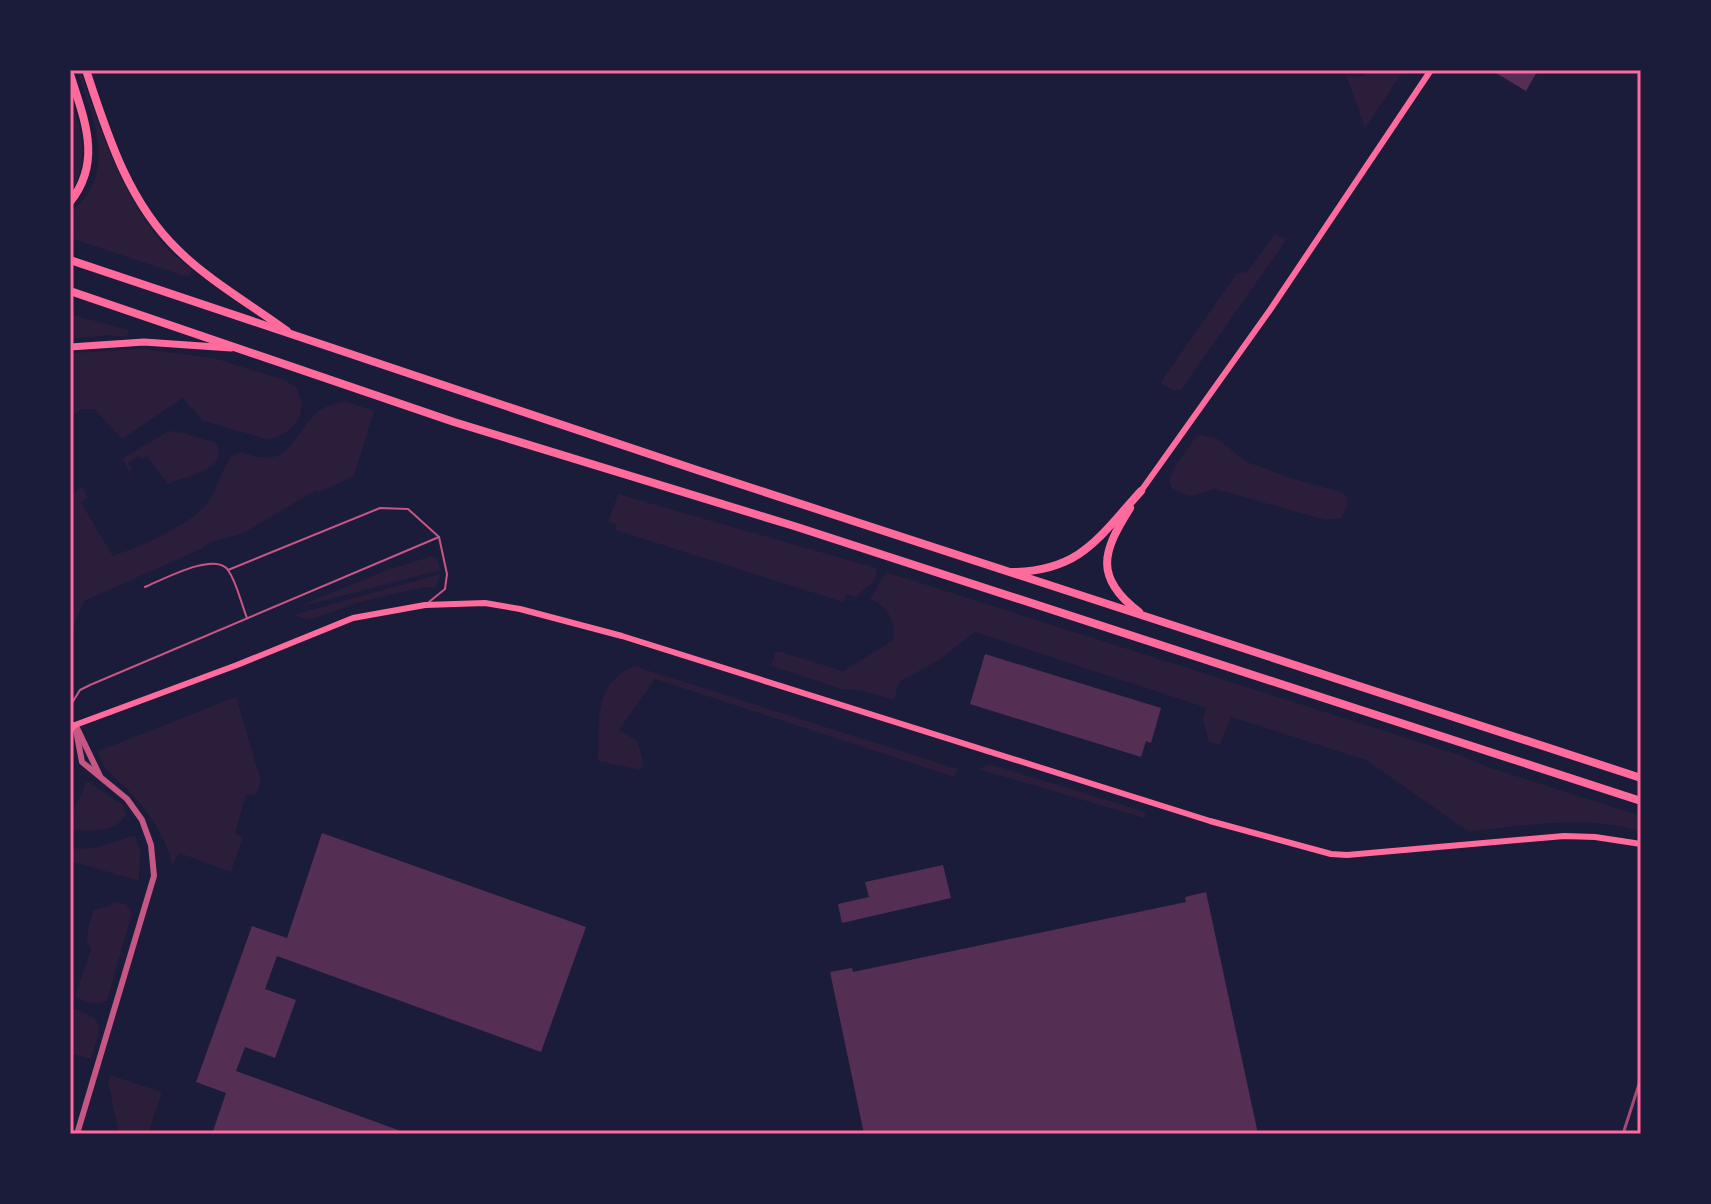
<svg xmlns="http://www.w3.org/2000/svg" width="1711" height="1204" font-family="'Work Sans',sans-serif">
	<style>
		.green { fill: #2a1e3b }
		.building { fill: #542f53 }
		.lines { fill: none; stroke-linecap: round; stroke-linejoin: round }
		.service { stroke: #c65784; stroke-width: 2 }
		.tertiary { stroke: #c65784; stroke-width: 6 }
		.secondary { stroke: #ff6b9d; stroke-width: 6 }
		.primary { stroke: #ff6b9d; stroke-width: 7 }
		.trunk { stroke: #ff6b9d; stroke-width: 8 }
		.rail { stroke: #a44b75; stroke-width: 3 }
		.neatline { fill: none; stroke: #ff6b9d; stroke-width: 3 }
	</style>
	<rect width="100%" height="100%" fill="#1b1b3a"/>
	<g class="green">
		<path d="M77 70H80C101 132 121 194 164 245 172 255 183 261 192 270L188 277 70 238V212C119 176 93 116 77 70Z"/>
		<path d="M1373 70H1404L1365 128 1346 75 1360 77Z"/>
		<path d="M70 93C81 129 92 160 70 194Z"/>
		<path d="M1275 234 1287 239 1181 390 1175 391 1160 383 1237 273 1247 272Z"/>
		<path d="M70 314 128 330 129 333 125 337 109 335 70 339Z"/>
		<path d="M142 349 214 358 284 380 296 387 302 404 300 417 290 430 270 440 203 421 183 398 122 439 94 409H83L70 417V353Z"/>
		<path d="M345 401 374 411 354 476 318 493 316 490 242 534 210 542 203 548 84 601 70 635V496L82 487 88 497 81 503 113 556C138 547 194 524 209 501 218 487 221 470 231 456L241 452C247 453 254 457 260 457 289 462 296 434 312 417 321 407 332 404 345 401Z"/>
		<path d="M169 431 184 433 216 443C231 470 186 476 168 484L147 456 141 460 138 456 128 463 131 469 128 471 123 459 126 456Z"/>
		<path d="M1201 435 1218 439 1247 462 1297 480 1341 492 1347 497 1348 505 1341 518 1325 520 1215 489 1192 496 1185 495 1172 488 1169 482 1174 467 1196 437Z"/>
		<path d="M618 494 876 568C880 585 864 585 857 597L846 594 843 602 615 530 617 524 608 522Z"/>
		<path d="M432 556 437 559 441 570 295 608 384 571Z"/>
		<path d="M886 572 1460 755 1488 767 1641 816V831C1585 815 1526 825 1469 832L1366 760 1231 717 1220 745 1209 742 1203 719 1207 708 975 632 939 660 899 682 894 700 862 691 841 689 771 666 775 653 778 651 843 671 892 641C898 623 887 606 870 599Z"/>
		<path d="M440 574 436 588 423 587 360 602 310 620 293 615Z"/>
		<path d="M634 666 958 769 954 777 655 679 619 730 637 741 644 764 641 770 598 761C600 721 592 685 634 666Z"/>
		<path d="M236 697 261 781 256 796 246 794 235 834 243 837 231 872 179 853 172 866C168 838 147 810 128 790 114 777 102 770 98 751Z"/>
		<path d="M989 764 1146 812 1144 818 978 769Z"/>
		<path d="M89 782 123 805 126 815C115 833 89 832 70 829 70 803 80 806 85 783Z"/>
		<path d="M130 836 136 837 140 850 139 881 70 861V848C93 850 109 845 130 836Z"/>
		<path d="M112 902 126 904 132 913 107 1000C97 1008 86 1001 75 997L91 949 86 940 93 910 110 906Z"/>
		<path d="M72 1008C108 1020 100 1026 91 1059L70 1053Z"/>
		<path d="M110 1075 162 1092 148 1134H119L108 1082Z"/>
	</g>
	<g class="building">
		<path d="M1491 70H1538L1526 91Z"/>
		<path d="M985 654 1161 708 1151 743 1146 741 1141 757 970 704Z"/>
		<path d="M322 833 586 927 541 1052 277 956 265 989 296 1000 275 1058 245 1047 236 1071 409 1134H212L226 1093 196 1082 252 926 287 938Z"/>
		<path d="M943 865 951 898 842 923 838 904 869 897 865 882Z"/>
		<path d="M1206 892 1258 1134H864L830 972 852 968 853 972 1186 902 1185 897Z"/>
	</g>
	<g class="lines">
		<g class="service">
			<path d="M228 570 380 508 408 509 439 537 447 574 445 589 429 602"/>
			<path d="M145 587C162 580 215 551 228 570 237 583 241 603 247 618"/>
			<path d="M70 706 80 690 90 685 439 537"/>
		</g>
		<g class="tertiary">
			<path d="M75 725 82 762 127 799 142 820 151 845 154 876 77 1134"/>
			<path d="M77 728 100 776"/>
		</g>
		<g class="secondary">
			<path d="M1141 491 1270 310 1431 70"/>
			<path d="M70 730 75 725 237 665 353 618 425 605 485 603 520 609 622 636 1210 821 1331 854 1347 855 1564 836 1595 837 1641 844"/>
		</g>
		<path class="primary" d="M70 347 144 342 231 348"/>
		<g class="trunk">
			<path d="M86 70C107 134 128 202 178 250 207 279 253 306 287 331"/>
			<path d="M70 74C84 119 103 161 70 202"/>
			<path d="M70 260 700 471 1641 778"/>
			<path d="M70 291 454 422 794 526 1641 801"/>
			<path d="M1130 508C1103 551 1093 577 1139 612"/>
			<path d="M1012 572C1081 571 1099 537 1141 491"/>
		</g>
		<path class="rail" d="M1623 1134 1641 1078"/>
	</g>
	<rect width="1711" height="1204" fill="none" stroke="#1b1b3a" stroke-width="144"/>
	<rect x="72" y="72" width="1567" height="1060" class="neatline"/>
</svg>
